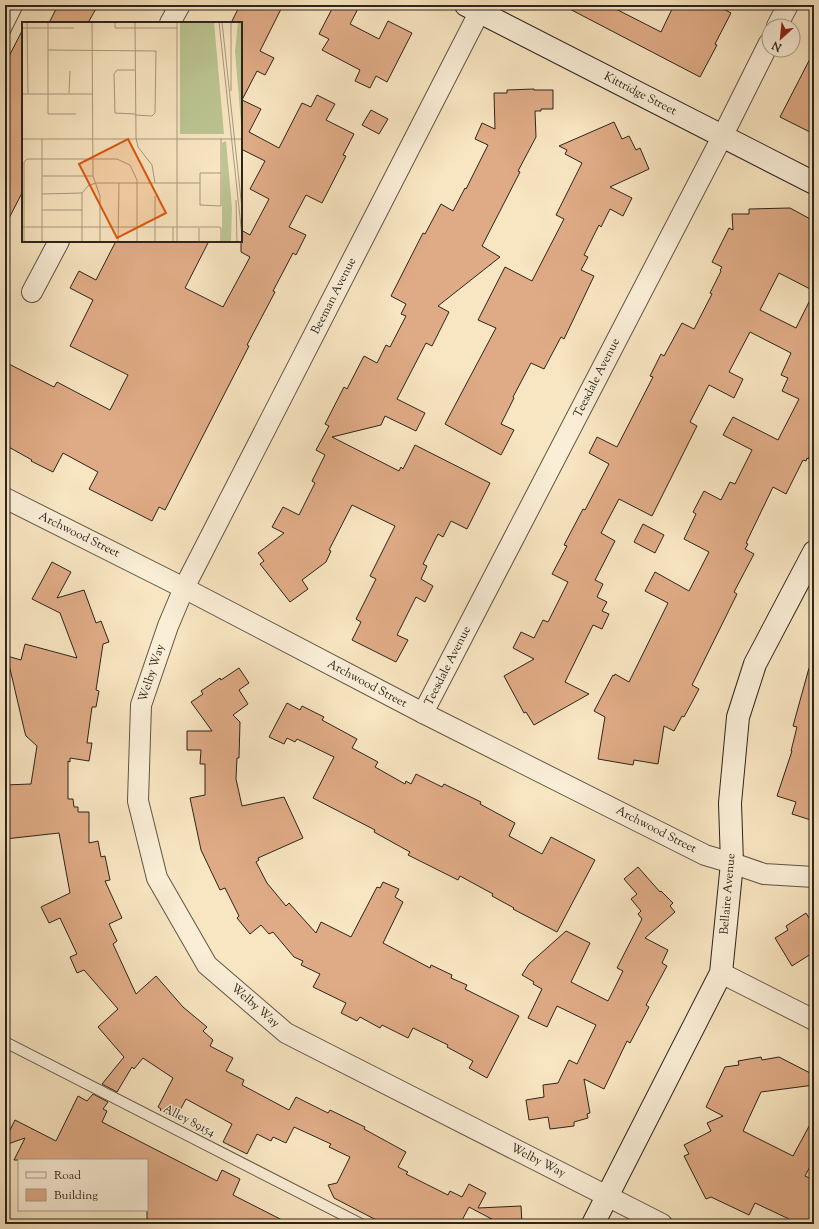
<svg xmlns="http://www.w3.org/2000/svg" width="819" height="1229" font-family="'Sorts Mill Goudy',serif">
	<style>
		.building { fill: #dfab86; stroke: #2d251b }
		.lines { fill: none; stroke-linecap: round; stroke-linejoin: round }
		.lane-casing { stroke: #605544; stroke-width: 12 }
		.street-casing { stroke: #605544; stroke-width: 22 }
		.secondary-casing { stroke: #2d251b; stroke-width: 24 }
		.lane { stroke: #faeed7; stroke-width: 10 }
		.street { stroke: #faeed7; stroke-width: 20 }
		.secondary { stroke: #faeed7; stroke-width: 22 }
		.labels { text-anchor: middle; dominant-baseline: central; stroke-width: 3; stroke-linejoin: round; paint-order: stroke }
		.street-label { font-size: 12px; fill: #2d251b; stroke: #faeed7 }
		.inset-road { fill: none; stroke: #a7987f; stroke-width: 1 }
		.view { fill: #df560d; fill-opacity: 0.15; stroke: #df560d; stroke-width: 2 }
		.inset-edge { fill: none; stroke: #2d251b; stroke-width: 2 }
	</style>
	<rect width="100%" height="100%" fill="#f8e5c1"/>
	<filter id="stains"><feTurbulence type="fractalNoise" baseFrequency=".005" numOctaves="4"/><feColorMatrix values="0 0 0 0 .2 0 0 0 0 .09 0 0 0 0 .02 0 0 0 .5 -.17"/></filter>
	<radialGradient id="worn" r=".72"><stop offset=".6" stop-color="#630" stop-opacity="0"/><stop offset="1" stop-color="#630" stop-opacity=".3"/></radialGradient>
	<g class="building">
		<path d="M58 5H98L88 23H49Z"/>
		<path d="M240 5H283L260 51 274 58 265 75 257 71 242 100 261 109 249 132 279 148 302 103 311 107 317 95 335 104 326 120 354 134 343 155 346 156 322 203 306 195 289 227 306 235 296 255 293 253 273 291 275 292 247 345 249 346 165 510 159 507 152 521 89 489 98 472 63 453 53 472 31 461 32 460 5 445V362L54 387 57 382 110 410 128 375 70 346 93 300 70 288 79 271 96 280 116 241H209L185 288 223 307 250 257 241 252V230L250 235 269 199 250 189 265 161 241 149V23H231Z"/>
		<path d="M334 5H360L350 24 379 39 388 21 412 33 387 82 376 76 370 88 355 81 360 70 322 50 329 39 319 34Z"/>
		<path d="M562 5H608L661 32 674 5H716L731 13 715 44 717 45 700 77Z"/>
		<path d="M23 29V191L5 226V64Z"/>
		<path d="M814 51V134L780 117Z"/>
		<path d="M534 89V90H553V109H541V111H535L536 137 518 171 520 172 482 246 500 257 438 306 449 312 432 346 426 343 397 399 425 413 416 431 385 416 381 425 332 437 399 471 401 467 403 469 415 445 490 483 467 529 451 521 443 537 438 534 423 564 427 566 421 579 433 586 425 602 416 597 397 635 408 640 396 662 352 640 361 622 356 619 376 579 370 576 395 526 352 505 329 550 331 551 326 562 302 580 308 589 290 602 260 564 264 561 258 553 284 533 272 527 283 507 299 515 315 483 312 481 325 455 316 450 329 426 325 424 344 387 347 389 364 356 377 363 386 345 390 347 406 316 401 314 406 304 391 296 423 233 425 234 441 204 453 211 465 188 466 189 488 145 475 139 482 123 495 129 494 93H507V90Z"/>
		<path d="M371 110 388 119 379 134 362 125Z"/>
		<path d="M614 122 622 139 629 136 636 150 640 148 649 169 610 187 632 198 623 216 610 209 601 227 599 225 584 255 588 257 581 270 594 276 564 339 561 337 544 369 531 363 513 397 514 398 501 424 514 430 501 455 445 424 496 328 478 320 505 267 532 281 564 219 556 215 582 163 565 154 567 150 559 146Z"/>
		<path d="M790 208 814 221V291L779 273 760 310 796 328 814 292V448L808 459 807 458 806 461 803 460 786 494 773 487 746 543 748 544 745 549 754 554 734 592 737 594 692 685 699 689 684 717 682 716 674 731 664 726 658 764 634 760 633 765 598 759 605 717 594 711 613 675 614 676 615 674 629 682 668 603 645 591 655 572 689 591 709 552 684 539 696 514 693 512 704 491 721 500 730 482 735 484 752 450 723 435 733 417 778 440 799 399 782 391 788 378 781 375 791 353 750 332 729 372 743 379 734 398 709 385 690 422 697 426 652 516 619 499 601 533 615 541 595 580 603 584 597 597 607 602 602 611 609 614 602 629 593 625 565 682 589 694 534 725 526 712 524 713 504 676 534 659 513 648 521 632 534 638 543 620 548 622 568 582 552 574 567 546 564 545 583 509 585 510 609 464 589 453 597 437 617 447 653 377 650 376 661 354 664 356 682 323 694 329 712 294 710 293 721 271 720 270 722 267 712 262 729 228 733 230 732 214H749V209Z"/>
		<path d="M643 524 664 535 655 553 634 542Z"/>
		<path d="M52 562 71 572 57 598 84 590 96 623 101 621 109 642 103 644 96 690 99 691 96 707H92L87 743H92L89 761 70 758V762L68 761V799H73L74 807H78V812H89V843L98 841 101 857 105 856 110 880 105 881 122 918 109 924 117 941 113 944 136 994 156 976 183 1007 207 1027 203 1031 213 1040 210 1046 233 1058 226 1071 244 1080 242 1085 289 1110 296 1097 328 1113 330 1110 365 1127 364 1129 406 1152 398 1167 408 1172 406 1174 448 1195 450 1191 462 1197 469 1184 486 1193 478 1208 521 1206 522 1224H501L469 1207 460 1224H384L334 1198 328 1185 337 1183 350 1157 329 1147 331 1144 294 1127 286 1143 273 1137 271 1141 257 1134 247 1154 223 1142 232 1124 186 1099 176 1118 160 1110 161 1109 158 1107 173 1078 143 1058 134 1069 132 1067 117 1092 102 1084 124 1057 98 1027 118 1009 84 970 77 973 70 957 77 954 60 918 49 923 41 907 70 893 59 833 5 839V785L31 784 37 746 26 736 25 733 7 656 21 660 25 644 77 658 60 613 32 599Z"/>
		<path d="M239 668 249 683 239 690 248 704 233 715 240 722 239 758H237L236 779 242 806 284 797 303 838 258 858 259 860 256 862 267 883 286 906 289 903 316 933 321 922 351 937 377 887 380 888 383 882 399 889 395 897 403 902 383 943 430 968 431 965 452 975 451 978 467 985 465 989 519 1016 487 1078 469 1068 473 1061 447 1047 448 1045 413 1028 408 1038 382 1025 380 1028 360 1017 357 1021 341 1013 346 1003 313 987 320 974 301 965 303 961 294 957 273 932 269 934 261 925 250 934 237 918 239 916 225 888 220 890 201 850 190 798 205 795V764H200L201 750H187V731H212L191 702 203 694 201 691 220 678 221 680Z"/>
		<path d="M809 668 814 669V821L792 814 796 802 777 796 792 751H791L797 727 793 726Z"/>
		<path d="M287 703 300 710 302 706 324 717 322 720 357 739 352 748 378 762 375 767 405 784 406 781 411 784 416 774 442 787 444 784 481 802 480 804 515 823 509 836 542 854 551 837 595 860 557 932 513 909 514 908 492 896 493 894 460 876 458 880 408 855 410 852 374 832 375 830 313 798 334 757 297 739 295 742 287 738 284 744 269 737Z"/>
		<path d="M638 867 660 892 661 891 673 903 670 906 675 912 645 938 668 950 662 963 667 966 646 1005 649 1007 630 1043 627 1041 604 1089 584 1079 590 1113 587 1114 588 1118 574 1122V1126L550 1129 548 1117 529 1120 526 1100 544 1097 543 1085 558 1083 569 1060 577 1064 596 1025 557 1006 547 1027 528 1018 542 989 533 984 534 982 522 975 529 964 566 931 590 943 571 982 608 1001 623 971 617 968 642 919 638 914 641 911 631 899 637 894 624 879Z"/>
		<path d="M806 913 814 926V952L792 966 775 938 788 930 786 926Z"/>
		<path d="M761 1057 762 1060 779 1057 814 1075V1085L761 1092 743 1131 793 1156 814 1117V1159L805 1176 814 1180V1224H787L789 1219 755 1203 749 1215 711 1197 706 1199 684 1156 689 1154 684 1145 711 1131 707 1123 723 1116 706 1107 725 1067 739 1065 738 1061Z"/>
		<path d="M93 1094 108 1102 103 1109 107 1111 102 1122 217 1181 222 1170 240 1179 233 1195 290 1224H147V1160H14L25 1138 5 1145V1140L15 1120 56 1141 78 1096 87 1101Z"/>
	</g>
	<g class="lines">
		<g class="lane-casing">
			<g id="lane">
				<path d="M5 31 18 5"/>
				<path d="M5 1042 361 1224"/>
			</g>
		</g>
		<g class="street-casing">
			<g id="street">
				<path d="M483 5 184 588 168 626 141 705 138 801 157 878 207 965 286 1033 662 1224"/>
				<path d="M170 23 180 5"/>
				<path d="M777 26 788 5"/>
				<path d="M32 292 59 241"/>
				<path d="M5 498 184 588 423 713 705 855 732 863 764 874 814 877"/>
				<path d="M423 713 722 137 769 43"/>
				<path d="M721 973 814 1020"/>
			</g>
		</g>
		<g class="secondary-casing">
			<g id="secondary">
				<path d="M466 5 814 183"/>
				<path d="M593 1224 721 973 732 863 730 803 738 717 755 664 814 552"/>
			</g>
		</g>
		<use href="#lane" class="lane"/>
		<use href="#street" class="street"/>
		<use href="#secondary" class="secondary"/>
	</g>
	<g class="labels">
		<g class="street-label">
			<text transform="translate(640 94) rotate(27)">Kittridge Street</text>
			<text transform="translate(334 296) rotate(-63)">Beeman Avenue</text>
			<text transform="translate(597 378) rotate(-63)">Teesdale Avenue</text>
			<text transform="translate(79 535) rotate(26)">Archwood Street</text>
			<text transform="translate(448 666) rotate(-63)">Teesdale Avenue</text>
			<text transform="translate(152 673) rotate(-72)">Welby Way</text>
			<text transform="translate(367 684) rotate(28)">Archwood Street</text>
			<text transform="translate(656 830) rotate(27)">Archwood Street</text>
			<text transform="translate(728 894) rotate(-85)">Bellaire Avenue</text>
			<text transform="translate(255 1006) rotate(41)">Welby Way</text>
			<text transform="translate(189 1121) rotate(27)">Alley 89154</text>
			<text transform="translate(538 1161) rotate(27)">Welby Way</text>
		</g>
	</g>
	<g transform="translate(22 22)">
		<rect width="220" height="220" fill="#f8e5c1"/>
		<path d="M158 0H192L202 112H158ZM216 0H220V113L213 29ZM204 119 210 186 209 220H200V121Z" fill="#bcc593"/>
		<path class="inset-road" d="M5 0 6 72M26 0V92H54M70 0 71 154 78 174V220M93 0V6H155M113 0 114 116 116 125 130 143 133 161M155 0V220M197 0 220 214M200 0 220 187M0 6H52M26 28 134 29 133 91 130 94 113 93M113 48H95L92 52 93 91 113 92M209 69V0M47 71 48 49M0 72H71M199 116V184L178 183V151H199M0 117H220M20 154H71M20 172 60 171M214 178 215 220M20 188H60M0 205H197L199 206V220M177 206V220M2 220V140L5 137H95L108 143 115 158V220M20 220V117M60 220V171L67 163 75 161H178M96 220 97 161M133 220V174M151 220V205"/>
		<path class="view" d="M106 117 144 191 95 216 57 142Z"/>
		<rect width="220" height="220" class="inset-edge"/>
	</g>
	<rect width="819" height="1229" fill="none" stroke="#f8e5c1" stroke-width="20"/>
	<rect x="6" y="6" width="807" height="1217" fill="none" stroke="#2d251b" stroke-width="2"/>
	<rect x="10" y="10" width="799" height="1209" fill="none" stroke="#2d251b"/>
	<rect x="18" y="1159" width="130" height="52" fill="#faeed7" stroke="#a89e8c"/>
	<rect x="26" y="1172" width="20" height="6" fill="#faeed7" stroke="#a89e8c"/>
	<text x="54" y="1179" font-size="12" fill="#2d251b">Road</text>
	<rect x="26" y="1189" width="20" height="12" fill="#dfab86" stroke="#a89e8c"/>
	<text x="54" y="1199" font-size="12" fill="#2d251b">Building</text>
	<g transform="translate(781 38) rotate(207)"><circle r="19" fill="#faeed7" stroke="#a89e8c"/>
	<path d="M0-3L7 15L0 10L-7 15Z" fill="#8f2418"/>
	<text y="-6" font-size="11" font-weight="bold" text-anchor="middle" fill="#2d251b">N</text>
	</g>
	<rect width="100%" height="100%" filter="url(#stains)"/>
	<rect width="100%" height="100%" fill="url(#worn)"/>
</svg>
